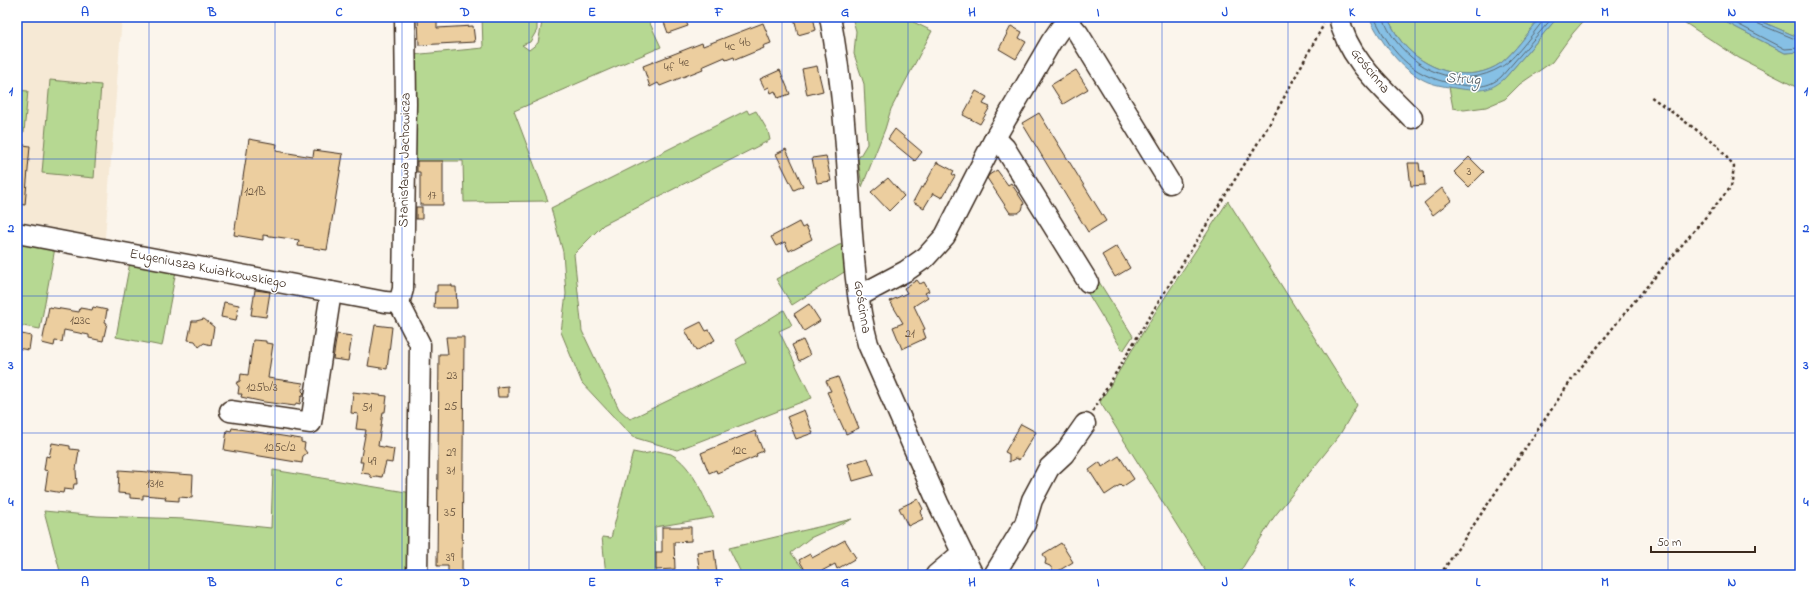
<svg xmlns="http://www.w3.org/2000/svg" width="1817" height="592" font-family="'Indie Flower',sans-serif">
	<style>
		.built { fill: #f6e9d5 }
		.green { fill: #b6d892; stroke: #788158 }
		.water { fill: #86c0e5; stroke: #688495 }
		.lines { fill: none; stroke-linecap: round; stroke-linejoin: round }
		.shore { stroke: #59666e; stroke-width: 1 }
		.building { fill: #ecce9f; stroke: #3b2a1e }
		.minor-casing { stroke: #3b2a1e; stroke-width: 23 }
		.path { stroke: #3b2a1e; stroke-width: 2.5; stroke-dasharray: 3 3; stroke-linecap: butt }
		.minor { stroke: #fff; stroke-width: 20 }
		.grid { fill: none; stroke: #1d4ed8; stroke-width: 1; stroke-opacity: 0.55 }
		.labels { text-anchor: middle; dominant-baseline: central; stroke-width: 3; stroke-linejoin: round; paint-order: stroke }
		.number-label { font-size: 12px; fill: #67533e }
		.street-label { font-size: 14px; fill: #3b2a1e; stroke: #fff }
		.water-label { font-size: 15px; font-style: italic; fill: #555e64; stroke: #fff }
		.neatline { fill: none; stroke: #1d4ed8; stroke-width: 1.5 }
		.grid-label { font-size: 13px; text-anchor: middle; font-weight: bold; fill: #1d4ed8 }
	</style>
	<rect width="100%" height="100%" fill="#fbf5ec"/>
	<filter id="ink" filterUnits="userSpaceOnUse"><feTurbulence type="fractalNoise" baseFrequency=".025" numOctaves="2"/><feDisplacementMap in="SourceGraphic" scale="8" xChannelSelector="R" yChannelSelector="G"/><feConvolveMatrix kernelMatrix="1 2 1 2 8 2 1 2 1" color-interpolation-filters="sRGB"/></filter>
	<g filter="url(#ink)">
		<path class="built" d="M17 17H122L105 238 17 221Z"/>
		<g class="green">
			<path d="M482 17H537V30L530 42 522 45 529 50 538 43 543 17H647L661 47 514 111 548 201 464 202 463 161H407L411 55 483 48Z"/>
			<path d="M852 17H903L932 31 891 109 885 129 862 187 858 159 867 144 864 84 854 54 856 31Z"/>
			<path d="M1387 17H1541C1530 30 1514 53 1501 63 1471 84 1430 72 1407 48 1398 39 1393 28 1387 17Z"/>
			<path d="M1558 17H1587L1573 33 1552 62 1520 84 1505 99 1486 107 1464 110 1453 108 1449 87 1478 90 1504 79Z"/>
			<path d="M1676 17H1716L1785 53 1800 52V89L1739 58Z"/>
			<path d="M1751 17H1800V38Z"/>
			<path d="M50 80 101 85 94 178 42 173Z"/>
			<path d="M17 90 28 91 24 132 17 131Z"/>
			<path d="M747 110 749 114 756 111 768 131 770 140 603 225 574 254 582 331 619 409 630 419 746 363 735 340 784 310 792 325 779 331 812 398 677 450 636 438 625 429 582 383 561 332 566 294 563 252 551 208Z"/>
			<path d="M1003 129 1133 336 1123 351 1005 157 989 155Z"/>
			<path d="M1228 201 1357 405 1339 436 1274 517 1238 575H1208L1100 402 1158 308Z"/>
			<path d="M17 241 55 248 40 329 17 325Z"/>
			<path d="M846 244 849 269 792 305 776 279 839 245Z"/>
			<path d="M130 262 176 271 162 346 116 337Z"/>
			<path d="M658 451C662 452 667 453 671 454 693 466 703 496 714 517L655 527 656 570 657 575H606L602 537 611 538 633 452 643 454Z"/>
			<path d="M273 470 412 493 410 575H61L44 511 97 516 185 519 271 528Z"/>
			<path d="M852 519 810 538 791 553 808 575H742L729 548Z"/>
		</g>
		<g class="water">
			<path d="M1369 17H1387C1393 28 1398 39 1407 48 1430 72 1471 84 1501 63 1514 53 1530 30 1541 17H1558L1504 79C1489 92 1479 91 1461 89 1450 87 1438 86 1428 82 1400 70 1382 43 1369 17Z"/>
			<path d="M1716 17H1751L1800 38V52L1785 53Z"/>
		</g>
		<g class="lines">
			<g class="shore">
				<path d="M1374 17C1393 57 1416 79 1461 85 1477 87 1488 88 1501 77L1553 17"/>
				<path d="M1384 17C1385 26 1391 34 1396 41 1422 75 1463 89 1501 67 1514 60 1533 33 1543 21L1544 17"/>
				<path d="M1724 17 1785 49 1800 48"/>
				<path d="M1751 17 1754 22 1800 41"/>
			</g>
		</g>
		<g class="building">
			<path d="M437 17V28L473 26 475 42 419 45 418 18Z"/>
			<path d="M662 17H684L688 26 668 33Z"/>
			<path d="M794 17H813L816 30 798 35Z"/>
			<path d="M763 23 771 43 763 46 764 48 735 60 734 57 726 60 725 57 702 67 703 69 660 86 658 83 650 87 643 66 702 43 703 46Z"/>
			<path d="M1011 26 1022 32 1019 38 1026 42 1016 59 999 49Z"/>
			<path d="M817 66 823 91 807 95 802 69Z"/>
			<path d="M780 70 790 94 778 98 775 91 771 93 769 87 765 89 760 79Z"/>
			<path d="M1076 70 1088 89 1063 104 1051 85Z"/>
			<path d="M976 91 987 97 983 104 990 107 980 124 963 115Z"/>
			<path d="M1039 113 1106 221 1088 232 1022 123Z"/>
			<path d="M895 129 922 152 915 161 888 139Z"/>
			<path d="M249 139 277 144 276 151 313 157 314 150 343 154 327 250 298 246 299 240 263 235V240L234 235Z"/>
			<path d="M17 144 30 146 25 205 17 204Z"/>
			<path d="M786 149 803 186 794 190 776 154Z"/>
			<path d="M826 156 831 181 817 183 812 158Z"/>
			<path d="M1469 157 1484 172 1469 187 1454 172Z"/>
			<path d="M417 161H443V205H420V172H417Z"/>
			<path d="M937 162 954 171 952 174 955 176 942 198 933 193 924 208 913 202 921 187 923 188Z"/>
			<path d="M1408 163H1419L1420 171H1424L1425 185 1411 186Z"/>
			<path d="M997 170 1008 185 1011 183 1024 203 1022 210 1018 213H1010L987 178 989 175Z"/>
			<path d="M888 178 904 196 889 211 871 192Z"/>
			<path d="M1442 188 1452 200 1433 215 1424 203Z"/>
			<rect x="416" y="207" width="6" height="12"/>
			<path d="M799 222 802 228 806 226 812 239 789 251 785 242 776 246 771 237Z"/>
			<path d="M1117 246 1130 268 1115 277 1102 255Z"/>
			<path d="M917 280 920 284 924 282 929 291 925 293 928 297 914 306 925 329 923 330 926 338 902 349 893 327 903 323 890 301 907 293 904 288Z"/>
			<path d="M437 285H452V287H456L457 308H434L435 292H437Z"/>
			<path d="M255 290 270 292 266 317 251 315Z"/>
			<path d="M224 302 239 305 236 320 221 317Z"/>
			<path d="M809 304 820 321 804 331 794 314Z"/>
			<path d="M49 307 79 312 80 308 92 310 93 307 107 310 105 322 107 323 103 341 89 338V335L64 330 62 342 55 341 54 346 42 343Z"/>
			<path d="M204 319 214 327 211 345 204 343 199 347 195 341 188 340 192 321H196Z"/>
			<path d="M701 322 706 331 709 330 715 340 696 351 685 330Z"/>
			<path d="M375 325 392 327 387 369 368 366Z"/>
			<path d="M17 333 31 336 29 350 17 348Z"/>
			<path d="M337 334 352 336 348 361 333 359Z"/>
			<path d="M446 337H464L462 575H448V566H437L439 354H448Z"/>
			<path d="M253 340 266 341V343L273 344 268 378 303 383 302 391 304 393 301 397 300 404 296 403 295 406 264 402 241 397 242 394H238L239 387 236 383 240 381 241 374 248 375Z"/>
			<path d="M803 340 810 355 799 361 792 345Z"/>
			<path d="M838 377 859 428 846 434 827 392 831 391 826 381Z"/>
			<path d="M508 386V397H498L497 387Z"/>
			<path d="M353 392 387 396 385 412H383L378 446 394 449 392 463 386 462 382 477 376 476 372 478 369 474 361 473 363 462H360L366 430 356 429 358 414 351 413Z"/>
			<path d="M804 410 813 433 796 439 787 417Z"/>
			<path d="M1021 424 1036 432 1019 460 1016 458 1009 462V454L1005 452Z"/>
			<path d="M232 428 301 439V442L305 443 304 449 307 453 303 456 302 463 224 450 227 430 231 431Z"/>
			<path d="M755 431 763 451 756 454 757 456 717 473 716 470 709 473 701 453Z"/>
			<path d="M52 443 70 446V449L79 450 76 470 77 484H74L73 490 64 489 63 493 45 490 48 471 44 470 46 456 49 457Z"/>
			<path d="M1119 456 1134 479 1122 487 1120 485 1105 495 1089 470 1100 462 1102 467Z"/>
			<path d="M868 458 874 475 853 481 848 464Z"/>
			<path d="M119 470 193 475 192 498 179 497V501L165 500 166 497 143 495V499L130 498V494L118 493Z"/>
			<path d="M918 499 923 509 920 512 923 519 908 526 899 508Z"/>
			<path d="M662 527H691V541L674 542 675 569 656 570V552H662Z"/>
			<path d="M845 540 856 558 837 569 835 564 814 575H808L799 560 810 554 812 558Z"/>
			<path d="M1061 543 1073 562 1055 573 1050 566 1045 564 1046 560 1043 554Z"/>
			<path d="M714 550 717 574 700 575 697 552Z"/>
		</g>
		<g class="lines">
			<g class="minor-casing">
				<g id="minor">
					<path d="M830 17C842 79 846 142 850 205 853 250 856 301 868 344L938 503 973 575"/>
					<path d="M1339 17C1347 59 1384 89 1412 118"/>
					<path d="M995 138 1005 148 1088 282"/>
					<path d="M17 233 385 302 399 303"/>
					<path d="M859 296 906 271 926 257 945 236 995 138 1051 42 1060 29 1066 24 1071 25 1078 33 1170 183"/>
					<path d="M399 303 403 289 406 104 405 17"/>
					<path d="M399 303 420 344 417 575"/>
					<path d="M230 411 311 423 331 292"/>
					<path d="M936 575 962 553"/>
					<path d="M994 575 1025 524 1032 500 1049 468 1064 454 1085 424"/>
				</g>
			</g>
			<g class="path">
				<path d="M1093 411 1151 314 1269 125 1324 24"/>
				<path d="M1440 575 1574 376 1633 303 1731 187 1734 167 1717 145 1650 96"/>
			</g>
			<use href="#minor" class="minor"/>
		</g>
	</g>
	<path class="grid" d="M149 17V575M275 17V575M402 17V575M529 17V575M655 17V575M782 17V575M908 17V575M1035 17V575M1162 17V575M1288 17V575M1415 17V575M1542 17V575M1668 17V575M17 159H1800M17 296H1800M17 433H1800"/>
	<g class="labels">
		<g class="number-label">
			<text x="745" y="43">4b</text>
			<text x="730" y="47">4c</text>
			<text x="684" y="63">4e</text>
			<text x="669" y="68">4f</text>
			<text x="1469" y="172">3</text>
			<text x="255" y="192">121B</text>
			<text x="432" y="196">17</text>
			<text x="80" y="321">123c</text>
			<text x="910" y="334">21</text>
			<text x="452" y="376">23</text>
			<text x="262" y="388">125b/3</text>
			<text x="451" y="407">25</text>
			<text x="367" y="408">51</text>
			<text x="280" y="448">125c/2</text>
			<text x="739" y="451">12c</text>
			<text x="451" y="453">29</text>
			<text x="372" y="462">49</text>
			<text x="451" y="471">31</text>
			<text x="155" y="484">131e</text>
			<text x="450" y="513">35</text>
			<text x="450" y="558">39</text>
		</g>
		<g class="street-label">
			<text transform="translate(1370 71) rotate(51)">Gościnna</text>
			<text transform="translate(405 160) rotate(-89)">Stanisława Jachowicza</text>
			<text transform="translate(208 269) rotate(11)">Eugeniusza Kwiatkowskiego</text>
			<text transform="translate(862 307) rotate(81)">Gościnna</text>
		</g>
		<g class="water-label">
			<text transform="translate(1463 79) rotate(4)">Strug</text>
		</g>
	</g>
	<rect width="1817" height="592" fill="none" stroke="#fff" stroke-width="44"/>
	<path d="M1651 546v6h104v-6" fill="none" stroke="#3b2a1e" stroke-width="2"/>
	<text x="1657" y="546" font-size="12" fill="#3b2a1e" stroke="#ffffff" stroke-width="3" paint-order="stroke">50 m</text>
	<rect x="22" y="22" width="1773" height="548" class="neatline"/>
	<g class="grid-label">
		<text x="85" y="16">A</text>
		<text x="212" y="16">B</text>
		<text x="339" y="16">C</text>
		<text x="465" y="16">D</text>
		<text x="592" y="16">E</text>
		<text x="719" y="16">F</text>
		<text x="845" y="16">G</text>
		<text x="972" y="16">H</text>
		<text x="1098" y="16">I</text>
		<text x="1225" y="16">J</text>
		<text x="1352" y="16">K</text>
		<text x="1478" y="16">L</text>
		<text x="1605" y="16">M</text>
		<text x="1732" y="16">N</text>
		<text x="11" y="95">1</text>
		<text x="1806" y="95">1</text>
		<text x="11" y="232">2</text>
		<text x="1806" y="232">2</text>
		<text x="11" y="369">3</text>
		<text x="1806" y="369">3</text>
		<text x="11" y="506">4</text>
		<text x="1806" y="506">4</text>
		<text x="85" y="586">A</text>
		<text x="212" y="586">B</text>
		<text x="339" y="586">C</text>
		<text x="465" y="586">D</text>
		<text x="592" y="586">E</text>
		<text x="719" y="586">F</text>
		<text x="845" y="586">G</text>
		<text x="972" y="586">H</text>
		<text x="1098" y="586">I</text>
		<text x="1225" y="586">J</text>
		<text x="1352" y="586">K</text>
		<text x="1478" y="586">L</text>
		<text x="1605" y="586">M</text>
		<text x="1732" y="586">N</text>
	</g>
</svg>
